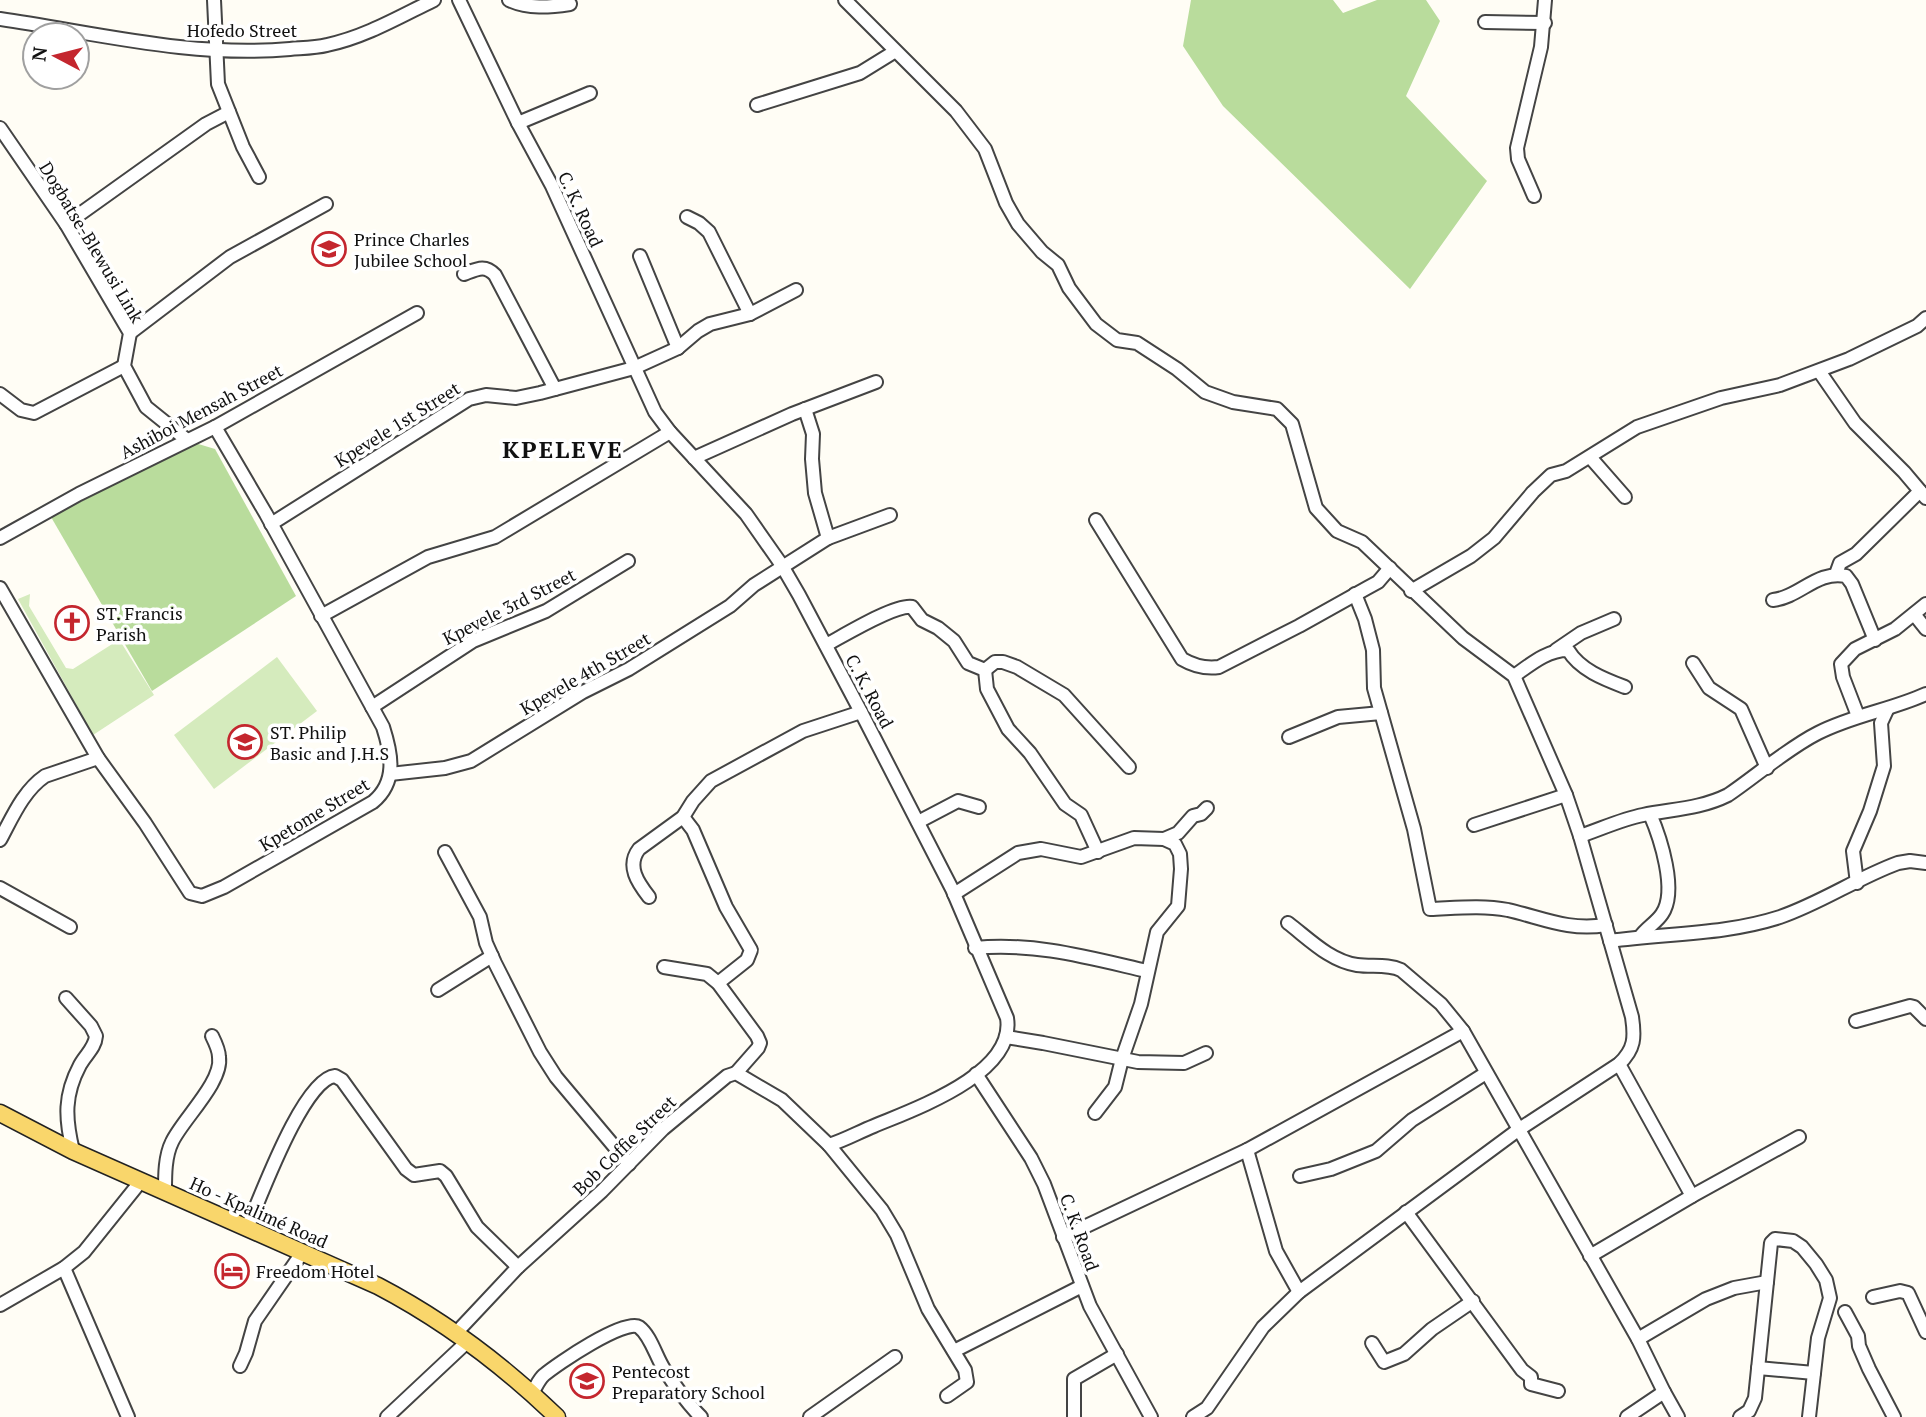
<svg xmlns="http://www.w3.org/2000/svg" width="1926" height="1417" font-family="'PT Serif',serif">
	<style>
		.green { fill: #d5ebbd }
		.forest { fill: #b9dc9c }
		.lines { fill: none; stroke-linecap: round; stroke-linejoin: round }
		.minor-casing { stroke: #444; stroke-width: 16 }
		.major-casing { stroke: #222; stroke-width: 19 }
		.minor { stroke: #fff; stroke-width: 12 }
		.major { stroke: #f9d66b; stroke-width: 16 }
		.labels { text-anchor: middle; dominant-baseline: central; stroke-width: 7; stroke-linejoin: round; paint-order: stroke }
		.street-label { font-size: 18px; fill: #111; stroke: #fff }
		.poi-label { font-size: 18px; fill: #111; stroke: #fff; text-anchor: start }
		.district-label { font-size: 24px; font-weight: bold; letter-spacing: 2px; fill: #111; stroke: #fff }
	</style>
	<rect width="100%" height="100%" fill="#fffdf5"/>
	<g class="green">
		<path d="M30 594 29 606 66 668 73 669 117 641 122 644 154 695 93 735 18 599Z"/>
		<path d="M277 657 317 711 214 789 174 735Z"/>
	</g>
	<g class="forest">
		<path d="M1191 0H1333L1343 13 1377 0H1426L1440 21 1406 96 1487 181 1410 289 1223 106 1183 46Z"/>
		<path d="M195 443 215 449 296 596 152 691 51 517Z"/>
	</g>
	<g class="lines">
		<g class="minor-casing">
			<g id="minor">
				<path d="M214 0 218 84 243 147 259 177"/>
				<path d="M509 0C528 9 550 7 570 4"/>
				<path d="M845 0 956 111 985 149 1006 203 1018 224 1042 252 1058 265 1069 288 1096 324 1117 340 1137 343 1177 369 1205 392 1233 402 1277 409 1292 424 1316 508 1337 531 1362 542 1463 638 1514 676 1566 795 1580 836 1632 1017C1635 1037 1635 1049 1619 1064L1518 1130 1299 1292 1263 1327 1207 1408 1193 1417"/>
				<path d="M0 19C96 33 192 58 290 49 302 48 315 48 327 45 365 37 399 17 434 0"/>
				<path d="M1485 22 1545 23"/>
				<path d="M757 105 860 73 894 52"/>
				<path d="M518 123 590 93"/>
				<path d="M0 128 66 224 130 333 124 366 146 407 187 440"/>
				<path d="M1534 196 1518 159 1517 148 1541 47 1545 0"/>
				<path d="M687 217 699 223 709 232 750 314"/>
				<path d="M66 224 206 124 229 112"/>
				<path d="M640 256 678 348"/>
				<path d="M464 274C477 269 485 264 495 275L555 389"/>
				<path d="M130 333 230 257 326 204"/>
				<path d="M1819 371 1855 423 1904 472 1926 498"/>
				<path d="M0 394 21 410 34 413 124 366"/>
				<path d="M1590 457 1625 497"/>
				<path d="M694 458 792 414 876 382"/>
				<path d="M1096 520 1182 659C1194 666 1205 669 1219 667L1299 626 1367 588 1378 582 1390 568"/>
				<path d="M271 524 469 399 486 395 516 398 540 393 634 368 678 348 698 331 710 324 750 314 796 290"/>
				<path d="M0 538 79 494 215 427 417 313"/>
				<path d="M828 538 890 515"/>
				<path d="M1836 574 1840 563 1856 554 1920 491"/>
				<path d="M0 588 98 758 145 823 190 893 202 896 224 887 373 802C397 782 392 755 383 727L266 514 215 427"/>
				<path d="M1411 591 1471 556 1494 538 1533 492 1551 475 1566 471 1637 427 1721 398 1780 385 1849 359 1917 326 1926 318"/>
				<path d="M1355 594 1365 619 1373 650 1374 688 1414 829 1430 909C1456 908 1482 905 1508 910 1543 918 1568 931 1606 925"/>
				<path d="M1773 600C1800 597 1817 570 1846 576L1852 584 1875 640"/>
				<path d="M1914 614 1926 629"/>
				<path d="M321 616 428 557 495 537 670 432"/>
				<path d="M826 645C843 636 895 604 912 607L922 620 938 628 954 641 968 663 985 670 987 689 1008 729 1030 753 1065 804 1081 815 1098 852"/>
				<path d="M1556 650 1581 633 1614 619"/>
				<path d="M1693 663 1709 688 1741 709 1767 768"/>
				<path d="M985 670 995 662H1003L1017 667 1064 695 1129 767"/>
				<path d="M1514 676C1531 664 1547 650 1568 650 1580 670 1604 679 1625 687"/>
				<path d="M372 707 473 641 546 611 628 561"/>
				<path d="M1858 716 1843 677 1841 664 1855 649 1895 629 1926 604"/>
				<path d="M1289 737 1338 717 1381 713"/>
				<path d="M390 774 445 768 471 761 583 692 629 669 730 606 754 585 828 538 815 493 812 459 813 434 805 409"/>
				<path d="M683 817 693 830 726 907 751 950 747 960 718 983"/>
				<path d="M918 822 958 801 979 807"/>
				<path d="M1474 825 1566 795"/>
				<path d="M1580 836C1601 829 1622 819 1643 815 1672 809 1700 809 1728 795 1756 776 1788 748 1818 733 1853 715 1891 710 1926 694"/>
				<path d="M0 840C12 818 23 791 45 776L98 758"/>
				<path d="M445 852 480 917 486 943 495 963 540 1052 556 1077 629 1164"/>
				<path d="M1857 883 1853 851 1870 811 1884 766 1881 723 1887 710"/>
				<path d="M0 888 70 927"/>
				<path d="M954 894 1018 853 1041 849 1081 857 1134 838 1164 839 1178 833 1193 816 1201 814 1207 808"/>
				<path d="M649 897C638 883 626 866 639 849L683 817 693 801 711 781 803 731 861 712"/>
				<path d="M1288 923C1309 939 1330 961 1357 965 1372 967 1388 964 1401 970L1441 1004 1463 1031 1638 1339 1664 1392"/>
				<path d="M1640 937C1646 928 1656 923 1662 914 1678 891 1660 837 1650 814"/>
				<path d="M1610 941C1668 933 1724 935 1780 917 1821 903 1857 878 1898 863L1910 861 1926 863"/>
				<path d="M975 948C1034 942 1090 958 1147 971"/>
				<path d="M664 967 707 974 718 983 757 1036 760 1043 758 1048 736 1073"/>
				<path d="M438 990 492 956"/>
				<path d="M66 998 91 1026 96 1036C95 1048 86 1054 80 1065 64 1095 65 1118 73 1151"/>
				<path d="M1856 1021 1910 1006 1914 1007 1926 1019"/>
				<path d="M1006 1037 1043 1043 1138 1062 1184 1063 1206 1053"/>
				<path d="M1619 1064 1692 1196"/>
				<path d="M976 1074 1031 1158 1044 1184 1090 1306 1151 1417"/>
				<path d="M1095 1113 1115 1087 1122 1059 1141 1004 1157 932 1178 906 1181 869 1180 854 1175 844 1164 839"/>
				<path d="M829 1145 882 1210 897 1235 928 1309 965 1370 967 1382 947 1396"/>
				<path d="M1247 1150 1276 1251 1299 1292"/>
				<path d="M1300 1176 1331 1169 1376 1151 1412 1120 1486 1073"/>
				<path d="M165 1190C165 1175 165 1156 172 1142 182 1120 223 1082 219 1057 219 1050 215 1042 212 1036"/>
				<path d="M1406 1212 1522 1370 1531 1377V1384L1558 1391"/>
				<path d="M247 1228C260 1199 303 1079 335 1076L342 1080 406 1169 414 1175 440 1171 446 1176 477 1227 518 1267"/>
				<path d="M1063 1237 1247 1150 1463 1031"/>
				<path d="M1590 1256 1692 1196 1799 1137"/>
				<path d="M64 1268 128 1417"/>
				<path d="M1873 1297 1900 1291 1908 1293 1926 1332"/>
				<path d="M0 1305 64 1268 84 1252 141 1181"/>
				<path d="M1845 1312 1858 1336 1859 1346 1869 1369 1894 1417"/>
				<path d="M456 1333 518 1267 602 1191 663 1129 727 1076 736 1073 782 1100 829 1145C845 1140 859 1132 874 1126 914 1109 1016 1074 1007 1018L952 889 861 712 799 595 781 564 746 514 670 432 655 412 552 186 518 123 459 0"/>
				<path d="M1638 1339 1706 1299 1734 1288 1767 1282"/>
				<path d="M1372 1343 1384 1362 1404 1354 1432 1329 1473 1301"/>
				<path d="M954 1351 1082 1286"/>
				<path d="M240 1366 246 1353 255 1321 302 1253"/>
				<path d="M1758 1368 1814 1373"/>
				<path d="M532 1393C536 1387 539 1379 544 1375 557 1364 625 1318 639 1327 651 1336 656 1357 664 1369 675 1386 687 1403 701 1417"/>
				<path d="M387 1417 467 1342"/>
				<path d="M810 1417 895 1357"/>
				<path d="M1074 1417V1379L1117 1354"/>
				<path d="M1627 1417 1664 1392 1678 1417"/>
				<path d="M1740 1417 1749 1411 1755 1398 1771 1243 1775 1239 1793 1241 1802 1247 1816 1264 1826 1280 1830 1298 1818 1338 1809 1417"/>
			</g>
		</g>
		<g class="major-casing">
			<path id="major" d="M0 1113 73 1151 378 1286C443 1320 504 1366 557 1417"/>
		</g>
		<use href="#minor" class="minor"/>
		<use href="#major" class="major"/>
	</g>
	<defs>
		<g id="school-ring" transform="scale(1.75)"><circle r="9.5" fill="#fff" stroke="#c4262e" stroke-width="1.5"/><path d="M0-5L7-2L0 1L-7-2ZM-4 1L0 2.5L4 1V4Q0 6-4 4Z" fill="#c4262e"/></g>
		<g id="church-ring" transform="scale(1.75)"><circle r="9.5" fill="#fff" stroke="#c4262e" stroke-width="1.5"/><path d="M-1.2-6h2.4v3.5h3.3v2.4h-3.3V6h-2.4V-.1h-3.3v-2.4h3.3Z" fill="#c4262e"/></g>
		<g id="hotel-ring" transform="scale(1.75)"><circle r="9.5" fill="#fff" stroke="#c4262e" stroke-width="1.5"/><path d="M-6-4.5h1.5V1H6V5H4.5V3h-9V5H-6ZM-4 0a1.8 1.8 0 1 1 3.6 0ZM.5 0V-2.5h3Q6-2.5 6 0Z" fill="#c4262e"/></g>
	</defs>
	<g fill-rule="evenodd">
		<use href="#school-ring" x="329" y="249"/>
		<use href="#church-ring" x="72" y="623"/>
		<use href="#school-ring" x="245" y="742"/>
		<use href="#hotel-ring" x="232" y="1271"/>
		<use href="#school-ring" x="587" y="1381"/>
	</g>
	<g class="labels">
		<g class="street-label">
			<text x="242" y="30">Hofedo Street</text>
			<text transform="translate(581 209) rotate(65)">C. K. Road</text>
			<text transform="translate(92 242) rotate(59)">Dogbatse-Blewusi Link</text>
			<text transform="translate(201 411) rotate(-28)">Ashiboi Mensah Street</text>
			<text transform="translate(397 424) rotate(-32)">Kpevele 1st Street</text>
			<text transform="translate(509 606) rotate(-27)">Kpevele 3rd Street</text>
			<text transform="translate(585 673) rotate(-30)">Kpevele 4th Street</text>
			<text transform="translate(870 691) rotate(62)">C. K. Road</text>
			<text transform="translate(314 814) rotate(-31)">Kpetome Street</text>
			<text transform="translate(624 1145) rotate(-44)">Bob Coffie Street</text>
			<text transform="translate(259 1212) rotate(24)">Ho - Kpalimé Road</text>
			<text transform="translate(1080 1232) rotate(70)">C. K. Road</text>
		</g>
		<g class="poi-label">
			<text x="354" y="239">Prince Charles<tspan x="354" dy="21">Jubilee School</tspan></text>
			<text x="96" y="613">ST. Francis<tspan x="96" dy="21">Parish</tspan></text>
			<text x="270" y="732">ST. Philip<tspan x="270" dy="21">Basic and J.H.S</tspan></text>
			<text x="256" y="1271">Freedom Hotel</text>
			<text x="612" y="1371">Pentecost<tspan x="612" dy="21">Preparatory School</tspan></text>
		</g>
		<g class="district-label">
			<text x="563" y="449">KPELEVE</text>
		</g>
	</g>
	<g transform="translate(56 56) rotate(277)"><circle r="33" fill="#ffffff" stroke="#a0a0a0" stroke-width="2"/>
	<path d="M0-5L12 26L0 18L-12 26Z" fill="#c4262e"/>
	<text y="-10" font-size="19" font-weight="bold" text-anchor="middle" fill="#111111">N</text>
	</g>
</svg>
